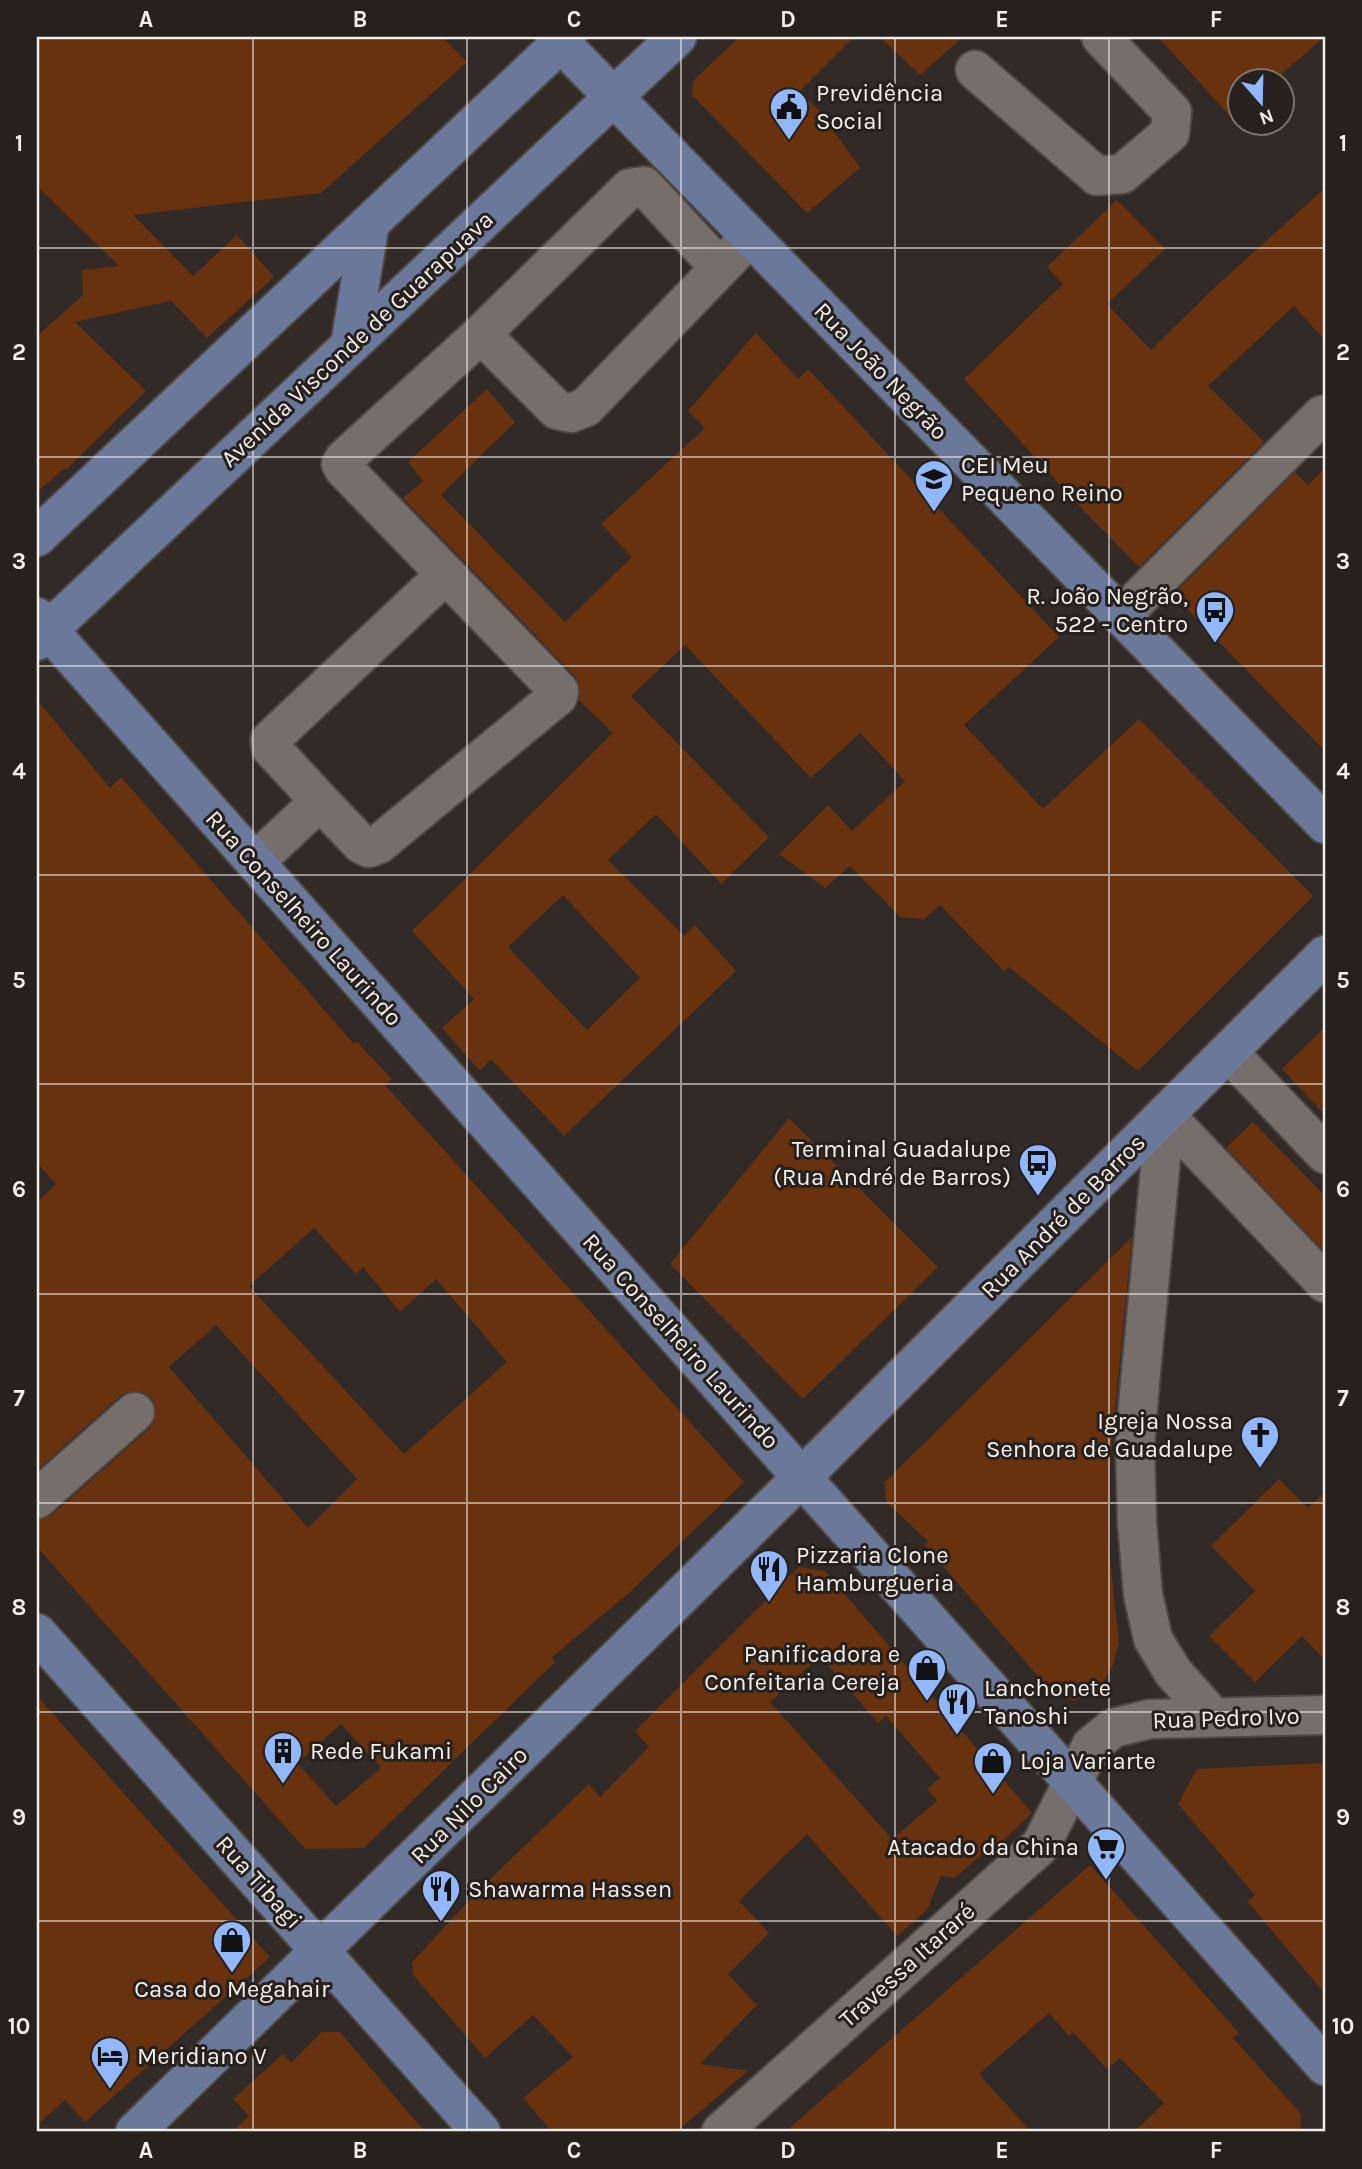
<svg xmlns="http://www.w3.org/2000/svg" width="1362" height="2169" font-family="Karla,sans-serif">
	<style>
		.building { fill: #68320f; fill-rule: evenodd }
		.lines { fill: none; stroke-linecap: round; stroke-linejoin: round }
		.minor-casing { stroke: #4d4845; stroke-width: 42 }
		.major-casing { stroke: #4d4845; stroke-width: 42 }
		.minor { stroke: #766e6a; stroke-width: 38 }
		.major { stroke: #6a7999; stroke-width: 38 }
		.grid { fill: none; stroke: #f3efec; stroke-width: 2; stroke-opacity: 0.55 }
		.labels { text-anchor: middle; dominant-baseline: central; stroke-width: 6; stroke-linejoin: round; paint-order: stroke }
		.poi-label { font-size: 24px; fill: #f3efec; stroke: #27211d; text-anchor: start }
		.street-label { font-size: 24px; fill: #f3efec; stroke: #27211d }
		.neatline { fill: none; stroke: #f3efec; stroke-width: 2.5 }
		.grid-label { font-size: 23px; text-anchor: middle; font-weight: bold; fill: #f3efec }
	</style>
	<rect width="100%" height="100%" fill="#312a27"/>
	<g class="building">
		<path d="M37 37H442L467 62 321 193 133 215 193 276 237 235 274 277 207 338 171 301 75 322 146 391 66 470 65 468 37 492V336L83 295 82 270 119 266 37 186Z"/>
		<path d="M739 37H854L800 91 821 113 860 168 807 213 692 95 693 81Z"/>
		<path d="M880 37H963L920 75Z"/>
		<path d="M1158 37H1325L1274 80H1240V127Z"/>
		<path d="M1325 188V340L1294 306 1208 386 1264 442 1139 567 1081 508 964 379 1063 284 1047 267 1117 200 1165 249 1107 304 1151 350 1215 287Z"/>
		<path d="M756 333 798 379 808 369 1059 637 964 725 1043 809 1139 719 1313 896 1138 1071 1009 967 1004 971 940 905 924 919 900 917 850 866 825 888 779 854 828 805 852 831 905 781 860 733 811 778 685 645 631 696 769 837 721 884 656 814 608 860 684 936 695 925 736 971 564 1136 491 1059 480 1071 442 1028 474 999 412 931 613 733 579 700 580 685 575 676 403 498 423 481 408 462 487 389 515 422 441 495 565 622 632 557 601 524 705 428 688 411ZM563 895 640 978 587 1030 508 947Z"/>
		<path d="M1325 468V751L1173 595 1295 472 1308 485Z"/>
		<path d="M37 700 110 788 121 777 354 1044 357 1042 392 1079 385 1085 433 1138 744 1482 629 1593 551 1658 555 1662 364 1848 305 1849 37 1547V1520L52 1515 150 1428 155 1420 156 1408 152 1398 143 1392 131 1391 121 1395 37 1470V1202L56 1184 37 1163ZM314 1228 356 1274 363 1267 400 1312 436 1279 507 1362 404 1454 249 1286ZM216 1325 357 1479 308 1528 169 1367ZM341 1724 381 1768 336 1806 297 1763Z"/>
		<path d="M1325 1027V1115L1282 1069Z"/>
		<path d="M789 1118 938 1267 803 1399 670 1264Z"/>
		<path d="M1253 1122 1325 1196V1252L1226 1148Z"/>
		<path d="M1132 1237 1110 1460 1109 1550 1119 1643 1113 1665 1103 1683 1075 1701 1061 1697 1048 1688 924 1544 929 1542 886 1502 884 1483Z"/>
		<path d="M1279 1479 1308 1508 1325 1492V1660L1302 1636 1255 1682 1209 1636 1255 1591 1211 1546Z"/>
		<path d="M799 1567 825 1571 1032 1813 986 1857 982 1854 955 1878 941 1876 927 1910 897 1936 807 1834 739 1901 769 1933 728 1974 757 2005 700 2064 748 2071 676 2132H552L523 2098 573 2057 533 2015 485 2058 413 1975 412 1962 481 1888 589 1784 600 1797 649 1747 635 1731ZM820 1656 878 1723 886 1716 940 1778 927 1789 937 1801 892 1839 770 1702Z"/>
		<path d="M37 1696 270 1957 85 2122 65 2100 37 2125Z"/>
		<path d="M1325 1763V1994L1247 1901 1255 1895 1178 1804 1197 1769Z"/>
		<path d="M1090 1865 1239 2033 1233 2038 1301 2114 1300 2132H1134L1164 2103 1120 2058 1107 2069 1073 2032 1069 2036 1049 2013 979 2074 1031 2132H785Z"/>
		<path d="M322 2032H340L425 2132H232L249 2116 233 2099 283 2054 291 2063Z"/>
	</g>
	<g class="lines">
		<g class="minor-casing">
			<g id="minor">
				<path d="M975 70 1097 176 1122 174 1170 133 1172 112 1101 37"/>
				<path d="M481 334 630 188 644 186 720 268"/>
				<path d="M1121 616 1322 415"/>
				<path d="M320 801 271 748 270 740 446 574"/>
				<path d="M255 862 320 801 361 844 369 848 379 844 558 696 559 691 344 469 341 464 344 459 481 334 557 410 571 413 586 407 750 237"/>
				<path d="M1228 1052 1325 1154"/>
				<path d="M1165 1115 1139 1394 1135 1446 1137 1522 1143 1594 1153 1639 1173 1672 1213 1717"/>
				<path d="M1165 1115 1325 1283"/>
				<path d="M37 1499 135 1412"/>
				<path d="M721 2132 1041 1845 1091 1746 1113 1728 1150 1719 1325 1715"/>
			</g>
		</g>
		<g class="major-casing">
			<g id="major">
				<path d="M555 37 1325 824"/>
				<path d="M350 345 370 223"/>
				<path d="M37 537 567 37"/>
				<path d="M37 617 1325 2066"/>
				<path d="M37 641 677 37"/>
				<path d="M37 1633 481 2132"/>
				<path d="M135 2132 802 1477 1325 955"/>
			</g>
		</g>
		<use href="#minor" class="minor"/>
		<use href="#major" class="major"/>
	</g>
	<path class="grid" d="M253 37V2132M467 37V2132M681 37V2132M895 37V2132M1109 37V2132M37 248H1325M37 457H1325M37 666H1325M37 875H1325M37 1084H1325M37 1294H1325M37 1503H1325M37 1712H1325M37 1921H1325"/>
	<defs>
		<g id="civic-pin" transform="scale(2.0125)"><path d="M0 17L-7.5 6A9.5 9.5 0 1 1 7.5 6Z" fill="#91b8fd" stroke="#27211d"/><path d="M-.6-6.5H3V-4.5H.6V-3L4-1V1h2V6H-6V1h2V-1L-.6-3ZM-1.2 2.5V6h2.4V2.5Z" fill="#111"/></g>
		<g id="school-pin" transform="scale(2.0125)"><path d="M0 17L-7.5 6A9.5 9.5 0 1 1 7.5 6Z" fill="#91b8fd" stroke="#27211d"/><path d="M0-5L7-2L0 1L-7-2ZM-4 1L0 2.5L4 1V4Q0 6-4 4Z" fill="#111"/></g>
		<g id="bus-pin" transform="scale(2.0125)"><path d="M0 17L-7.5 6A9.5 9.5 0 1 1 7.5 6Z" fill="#91b8fd" stroke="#27211d"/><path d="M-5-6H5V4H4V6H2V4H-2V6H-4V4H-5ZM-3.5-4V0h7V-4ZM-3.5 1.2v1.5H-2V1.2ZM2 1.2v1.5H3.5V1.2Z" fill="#111"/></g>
		<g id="church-pin" transform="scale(2.0125)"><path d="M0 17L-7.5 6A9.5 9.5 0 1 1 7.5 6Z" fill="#91b8fd" stroke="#27211d"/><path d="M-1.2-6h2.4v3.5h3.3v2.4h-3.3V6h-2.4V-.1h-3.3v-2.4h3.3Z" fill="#111"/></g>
		<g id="restaurant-pin" transform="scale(2.0125)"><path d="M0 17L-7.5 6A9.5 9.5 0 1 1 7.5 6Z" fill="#91b8fd" stroke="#27211d"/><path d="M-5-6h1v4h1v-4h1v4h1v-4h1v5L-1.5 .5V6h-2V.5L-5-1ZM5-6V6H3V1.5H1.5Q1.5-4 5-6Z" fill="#111"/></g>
		<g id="shop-pin" transform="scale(2.0125)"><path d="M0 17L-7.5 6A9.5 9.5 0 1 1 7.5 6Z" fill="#91b8fd" stroke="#27211d"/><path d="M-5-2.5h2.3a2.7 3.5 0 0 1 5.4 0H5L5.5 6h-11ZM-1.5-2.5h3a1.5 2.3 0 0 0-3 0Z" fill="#111"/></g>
		<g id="building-pin" transform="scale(2.0125)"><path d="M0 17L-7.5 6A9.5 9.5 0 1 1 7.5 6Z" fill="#91b8fd" stroke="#27211d"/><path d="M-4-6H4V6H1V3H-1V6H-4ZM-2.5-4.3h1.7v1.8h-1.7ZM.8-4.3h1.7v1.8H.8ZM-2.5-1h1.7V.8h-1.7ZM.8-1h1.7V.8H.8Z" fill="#111"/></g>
		<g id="supermarket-pin" transform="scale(2.0125)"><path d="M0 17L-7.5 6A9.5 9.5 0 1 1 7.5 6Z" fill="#91b8fd" stroke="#27211d"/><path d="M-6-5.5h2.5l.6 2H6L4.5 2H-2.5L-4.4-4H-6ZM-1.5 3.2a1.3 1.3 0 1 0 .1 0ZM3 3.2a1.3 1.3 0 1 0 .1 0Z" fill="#111"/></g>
		<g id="hotel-pin" transform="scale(2.0125)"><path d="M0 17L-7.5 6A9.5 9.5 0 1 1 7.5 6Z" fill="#91b8fd" stroke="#27211d"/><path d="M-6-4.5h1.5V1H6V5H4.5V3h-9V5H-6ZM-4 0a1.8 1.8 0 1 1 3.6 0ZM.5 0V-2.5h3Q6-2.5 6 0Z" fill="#111"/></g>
	</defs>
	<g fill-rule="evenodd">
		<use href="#civic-pin" x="789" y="107"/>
		<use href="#school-pin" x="934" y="479"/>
		<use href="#bus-pin" x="1215" y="610"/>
		<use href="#bus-pin" x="1038" y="1163"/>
		<use href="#church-pin" x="1260" y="1435"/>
		<use href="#restaurant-pin" x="769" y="1569"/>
		<use href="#shop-pin" x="927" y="1668"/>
		<use href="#restaurant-pin" x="957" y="1702"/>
		<use href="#building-pin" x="283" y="1751"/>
		<use href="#shop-pin" x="993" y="1761"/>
		<use href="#supermarket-pin" x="1106" y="1847"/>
		<use href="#restaurant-pin" x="441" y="1889"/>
		<use href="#shop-pin" x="232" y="1940"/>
		<use href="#hotel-pin" x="110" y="2056"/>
	</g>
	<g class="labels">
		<g class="poi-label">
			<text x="816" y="93">Previdência<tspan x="816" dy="28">Social</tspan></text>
			<text x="961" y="465">CEI Meu<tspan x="961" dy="28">Pequeno Reino</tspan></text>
			<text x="1188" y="596" text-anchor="end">R. João Negrão,<tspan x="1188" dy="28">522 - Centro</tspan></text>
			<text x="1011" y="1149" text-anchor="end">Terminal Guadalupe<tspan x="1011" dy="28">(Rua André de Barros)</tspan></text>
			<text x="1233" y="1421" text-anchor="end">Igreja Nossa<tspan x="1233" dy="28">Senhora de Guadalupe</tspan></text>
			<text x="796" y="1555">Pizzaria Clone<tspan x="796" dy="28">Hamburgueria</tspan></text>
			<text x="900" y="1654" text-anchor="end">Panificadora e<tspan x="900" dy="28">Confeitaria Cereja</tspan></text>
			<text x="984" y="1688">Lanchonete<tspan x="984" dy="28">Tanoshi</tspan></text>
			<text x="310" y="1751">Rede Fukami</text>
			<text x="1020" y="1761">Loja Variarte</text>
			<text x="1079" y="1847" text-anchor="end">Atacado da China</text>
			<text x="468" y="1889">Shawarma Hassen</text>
			<text x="232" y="1989" text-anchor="middle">Casa do Megahair</text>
			<text x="137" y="2056">Meridiano V</text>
		</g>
		<g class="street-label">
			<text transform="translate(357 339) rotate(-43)">Avenida Visconde de Guarapuava</text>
			<text transform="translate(881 371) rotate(46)">Rua João Negrão</text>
			<text transform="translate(304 918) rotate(48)">Rua Conselheiro Laurindo</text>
			<text transform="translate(1063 1216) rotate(-45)">Rua André de Barros</text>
			<text transform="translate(681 1341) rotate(48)">Rua Conselheiro Laurindo</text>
			<text transform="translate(1226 1718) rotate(-2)">Rua Pedro Ivo</text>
			<text transform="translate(469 1805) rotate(-45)">Rua Nilo Cairo</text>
			<text transform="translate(259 1882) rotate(48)">Rua Tibagi</text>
			<text transform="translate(907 1965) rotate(-42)">Travessa Itararé</text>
		</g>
	</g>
	<rect width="1362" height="2169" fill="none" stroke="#27211d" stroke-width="77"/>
	<g transform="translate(1261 102) rotate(160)"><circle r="33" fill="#27211d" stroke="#797370" stroke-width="2"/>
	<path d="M0-5L12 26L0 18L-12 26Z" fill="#91b8fd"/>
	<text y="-10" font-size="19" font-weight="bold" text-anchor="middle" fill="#f3efec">N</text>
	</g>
	<rect x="38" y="38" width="1286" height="2092" class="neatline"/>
	<g class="grid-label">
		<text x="146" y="27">A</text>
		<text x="360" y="27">B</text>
		<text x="574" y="27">C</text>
		<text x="788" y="27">D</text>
		<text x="1002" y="27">E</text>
		<text x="1216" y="27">F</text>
		<text x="19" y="151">1</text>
		<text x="1343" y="151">1</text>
		<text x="19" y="360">2</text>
		<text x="1343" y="360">2</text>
		<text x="19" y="569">3</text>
		<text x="1343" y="569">3</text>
		<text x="19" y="779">4</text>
		<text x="1343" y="779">4</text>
		<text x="19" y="988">5</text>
		<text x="1343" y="988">5</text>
		<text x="19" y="1197">6</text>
		<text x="1343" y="1197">6</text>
		<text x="19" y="1406">7</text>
		<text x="1343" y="1406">7</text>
		<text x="19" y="1615">8</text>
		<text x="1343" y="1615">8</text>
		<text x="19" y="1825">9</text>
		<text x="1343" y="1825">9</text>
		<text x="19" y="2034">10</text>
		<text x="1343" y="2034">10</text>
		<text x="146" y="2158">A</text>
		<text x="360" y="2158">B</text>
		<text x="574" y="2158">C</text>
		<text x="788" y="2158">D</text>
		<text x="1002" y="2158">E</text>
		<text x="1216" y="2158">F</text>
	</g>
</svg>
